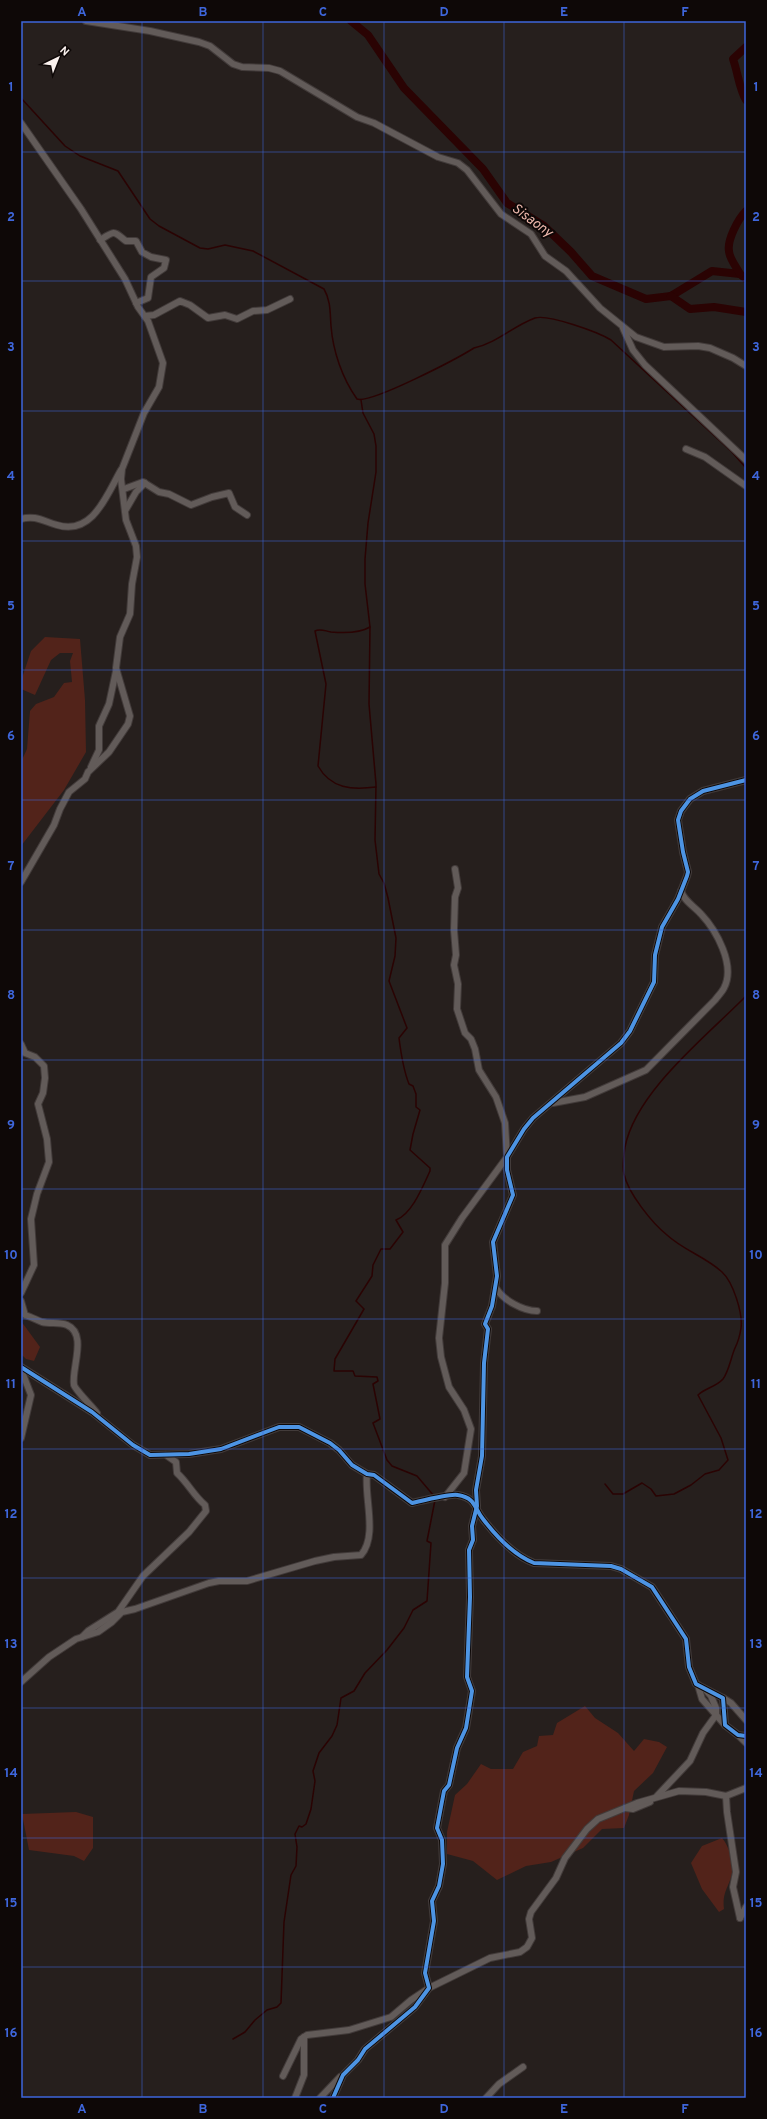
<svg xmlns="http://www.w3.org/2000/svg" width="767" height="2119" font-family="Overpass,sans-serif">
	<style>
		.green { fill: #52231a }
		.lines { fill: none; stroke-linecap: round; stroke-linejoin: round }
		.stream { stroke: #2a0303; stroke-width: 1.5 }
		.river { stroke: #2a0303; stroke-width: 8 }
		.minor-casing { stroke: #423b3a; stroke-width: 8 }
		.minor { stroke: #625b59; stroke-width: 6 }
		.cycleway-casing { stroke: #0e0807; stroke-width: 6 }
		.cycleway { stroke: #4d94e3; stroke-width: 4 }
		.grid { fill: none; stroke: #3e66db; stroke-width: 1; stroke-opacity: 0.55 }
		.labels { text-anchor: middle; dominant-baseline: central; stroke-width: 4; stroke-linejoin: round; paint-order: stroke }
		.water-label { font-size: 14px; font-style: italic; fill: #eeb9ad; stroke: #0e0807 }
		.neatline { fill: none; stroke: #3e66db; stroke-width: 1.5 }
		.grid-label { font-size: 13px; text-anchor: middle; font-weight: bold; fill: #3e66db }
	</style>
	<rect width="100%" height="100%" fill="#261f1d"/>
	<g class="green">
		<path d="M45 637 80 639 85 700 86 752 64 790 21 846V762L27 749 30 711 36 704 54 697 64 683 72 682 70 661 73 653H60L51 660 35 695 21 689V681L31 651Z"/>
		<path d="M21 1321 40 1347 34 1361 26 1359 21 1354Z"/>
		<path d="M585 1706 595 1718 618 1733 634 1751 644 1739 659 1742 667 1747 653 1773 634 1791 629 1815 624 1828 602 1829 583 1848 551 1862 526 1866 497 1880 473 1861 447 1854V1832L455 1795 467 1784 481 1764 491 1769H513L523 1752 537 1746 539 1736 553 1735 557 1723Z"/>
		<path d="M76 1812 93 1817V1848L84 1861 74 1856 29 1850 22 1814Z"/>
		<path d="M722 1838C729 1846 734 1862 732 1873 729 1888 722 1891 724 1909L719 1912 702 1889 691 1863 702 1846Z"/>
	</g>
	<g class="lines">
		<g class="stream">
			<path d="M21 98 65 146 80 156 118 171 150 219 159 226 200 248 208 249 225 245 253 251 324 289C331 301 330 313 331 326 333 351 342 378 357 399 371 404 458 358 474 348 497 343 513 326 535 318 548 314 598 332 611 340L732 452 746 468"/>
			<path d="M361 400 363 413 374 434 376 446V472L368 523 365 559V584L370 627 369 704 376 784 375 840 379 874 384 883 388 898 396 938 395 956 389 981 407 1028 399 1038C401 1054 403 1069 409 1084L413 1086 416 1094V1107L420 1110 413 1134 410 1150 430 1168V1171C423 1186 412 1214 396 1220L403 1232 390 1249H381L373 1265 372 1276 356 1301 364 1309 335 1359 334 1371H353L355 1376 377 1377 378 1381 373 1384 380 1419 373 1423 387 1460 392 1466 417 1476 434 1496"/>
			<path d="M370 627C360 633 342 633 331 632 325 631 320 628 315 631L326 684 318 766C331 789 352 790 376 787"/>
			<path d="M605 1484 613 1494H623L642 1483 651 1489 656 1496 674 1494 691 1485 705 1474 719 1470 728 1460 721 1438 698 1395C705 1388 716 1387 723 1379 729 1371 731 1357 735 1348 738 1342 740 1335 741 1328 743 1313 733 1282 722 1272 706 1257 683 1250 667 1235 652 1223 628 1193 624 1174 622 1167 624 1154 625 1147 636 1091 708 1035 746 996"/>
			<path d="M233 2039 245 2032 255 2020 267 2010 277 2007 281 2003 284 1922 291 1875 296 1866 297 1847 295 1834 299 1826 302 1827 306 1824 311 1809 315 1781 313 1771 319 1753 332 1736 337 1725 341 1698 354 1691 365 1673 387 1650 404 1628 413 1610 427 1601 431 1543 427 1541 435 1500"/>
		</g>
		<g class="river">
			<path d="M351 21 368 35 404 88 483 169 507 203 544 226 571 252 592 276 646 299 671 296 712 271 740 274 746 279"/>
			<path d="M746 47 733 59C738 73 739 88 746 100"/>
			<path d="M740 274C737 268 729 258 729 251 727 240 738 219 746 211"/>
			<path d="M671 296 690 309 714 307 746 312"/>
		</g>
		<g class="minor-casing">
			<g id="minor">
				<path d="M86 21 150 31 199 42 210 46 233 64 242 67 269 68 280 71 357 117 374 123 438 157 458 163 467 170 501 214 531 234 545 256 566 271 600 308 636 337 664 347 698 346 710 348 733 358 746 366"/>
				<path d="M21 123 81 209 125 279 138 307 148 321 163 363 159 387 144 413 122 469 121 479 126 520 136 546 137 557 132 584 130 614 120 637 116 668 130 716 128 724 109 752 88 772 85 779 69 792 60 809 54 825 21 882"/>
				<path d="M100 240C116 230 113 231 126 241H136L142 252 151 257 166 260 164 268 151 277 148 298 136 303"/>
				<path d="M145 316 154 315 180 301 190 305 208 318 225 315 237 319 253 311 267 310 290 299"/>
				<path d="M623 328 633 350 645 365 746 460"/>
				<path d="M686 449 705 457 746 486"/>
				<path d="M124 489 143 482 159 492 169 494 191 505 212 497 229 493 235 507 247 515"/>
				<path d="M125 511 136 492 145 483"/>
				<path d="M21 519C35 515 43 521 57 525 93 536 107 494 121 470"/>
				<path d="M91 767 99 750V726L109 704 116 671"/>
				<path d="M21 1044 25 1053 35 1057 44 1066 45 1078 43 1093 38 1104 47 1139 49 1162 37 1194 31 1219 34 1265 21 1293"/>
				<path d="M553 1103 585 1097 646 1070 715 1000C718 996 722 992 724 988 736 965 716 930 701 914 694 906 684 901 681 891"/>
				<path d="M496 1288C503 1300 523 1311 537 1311"/>
				<path d="M21 1301 25 1315C31 1317 37 1320 42 1322 50 1324 59 1322 67 1325 88 1334 71 1369 74 1385 76 1391 92 1406 97 1413"/>
				<path d="M21 1367 92 1412 133 1445 150 1455 189 1454 221 1449 279 1427H299L330 1443 339 1450 352 1465 367 1474 374 1475 412 1503C421 1501 451 1493 458 1495 476 1498 474 1508 483 1519 496 1536 513 1555 534 1563L611 1566 621 1569 652 1587 686 1639 689 1667 696 1684 723 1698 725 1725 738 1735 746 1736"/>
				<path d="M21 1369 31 1395 21 1438"/>
				<path d="M445 1497 464 1473 471 1429 464 1410 449 1387 441 1357 439 1338 445 1283V1245L462 1218 507 1157 505 1123 496 1097 479 1070 475 1049 471 1039 465 1033 457 1009 458 984 454 965 456 955 454 930 455 897 458 888 455 869"/>
				<path d="M82 1637 88 1631 118 1612 143 1576 189 1532 206 1511 205 1505C194 1496 188 1483 177 1473L176 1462 166 1455"/>
				<path d="M21 1682 49 1657 76 1639 98 1632 112 1622 122 1612 135 1609 209 1583 219 1581H247L315 1561 334 1557 361 1555C378 1536 364 1497 367 1474"/>
				<path d="M698 1685 702 1699 725 1725"/>
				<path d="M723 1698 731 1703 746 1720"/>
				<path d="M738 1735 746 1743"/>
				<path d="M657 1796 690 1761 703 1733 716 1715V1708L711 1696 705 1689"/>
				<path d="M726 1796 727 1812 736 1872 733 1887 740 1918"/>
				<path d="M625 1808 633 1809 650 1802"/>
				<path d="M740 1918 746 1907"/>
				<path d="M283 2076 301 2039 307 2035 349 2030 391 2017 411 2000 429 1988 490 1958 520 1952 527 1947 532 1938 529 1919 531 1912 556 1878 565 1858 587 1829 598 1819 637 1803 679 1791 706 1792 726 1796 746 1788"/>
				<path d="M295 2098 304 2075V2037"/>
				<path d="M320 2098 340 2077"/>
				<path d="M333 2098 343 2075 358 2060 365 2049 415 2007 429 1988 425 1973 434 1921 432 1901 439 1886 443 1864 442 1840 437 1828 444 1791 449 1785 457 1748 466 1728 472 1691 467 1677 470 1597 469 1550 473 1540 472 1526 477 1506 476 1490 482 1456 484 1363 488 1329 485 1324 492 1306 497 1276 493 1242 513 1195 507 1170V1157L524 1129 533 1118 621 1043 630 1031 654 982 655 955 662 927 678 899 687 876 688 872 683 852 678 820 681 811 690 799 703 791 746 780"/>
				<path d="M486 2098 499 2084 523 2067"/>
			</g>
		</g>
		<use href="#minor" class="minor"/>
		<g class="cycleway-casing">
			<g id="cycleway">
				<path d="M21 1367 92 1412 133 1445 150 1455 189 1454 221 1449 279 1427H299L330 1443 339 1450 352 1465 367 1474 374 1475 412 1503C421 1501 451 1493 458 1495 476 1498 474 1508 483 1519 496 1536 513 1555 534 1563L611 1566 621 1569 652 1587 686 1639 689 1667 696 1684 723 1698 725 1725 738 1735 746 1736"/>
				<path d="M333 2098 343 2075 358 2060 365 2049 415 2007 429 1988 425 1973 434 1921 432 1901 439 1886 443 1864 442 1840 437 1828 444 1791 449 1785 457 1748 466 1728 472 1691 467 1677 470 1597 469 1550 473 1540 472 1526 477 1506 476 1490 482 1456 484 1363 488 1329 485 1324 492 1306 497 1276 493 1242 513 1195 507 1170V1157L524 1129 533 1118 621 1043 630 1031 654 982 655 955 662 927 678 899 687 876 688 872 683 852 678 820 681 811 690 799 703 791 746 780"/>
			</g>
		</g>
		<use href="#cycleway" class="cycleway"/>
	</g>
	<path class="grid" d="M142 21V2098M263 21V2098M384 21V2098M504 21V2098M624 21V2098M21 152H746M21 281H746M21 411H746M21 541H746M21 670H746M21 800H746M21 930H746M21 1060H746M21 1189H746M21 1319H746M21 1449H746M21 1578H746M21 1708H746M21 1838H746M21 1967H746"/>
	<g class="labels">
		<g class="water-label">
			<text transform="translate(532 221) rotate(36)">Sisaony</text>
		</g>
	</g>
	<rect width="767" height="2119" fill="none" stroke="#0e0807" stroke-width="44"/>
	<g transform="translate(58 58) rotate(43)" stroke="#0e0807" stroke-width="3" paint-order="stroke">
	<path d="M0-3L7 15L0 10L-7 15Z" fill="#faf1ee"/>
	<text y="-6" font-size="11" font-weight="bold" text-anchor="middle" fill="#faf1ee">N</text>
	</g>
	<rect x="22" y="22" width="723" height="2075" class="neatline"/>
	<g class="grid-label">
		<text x="82" y="16">A</text>
		<text x="203" y="16">B</text>
		<text x="323" y="16">C</text>
		<text x="444" y="16">D</text>
		<text x="564" y="16">E</text>
		<text x="685" y="16">F</text>
		<text x="11" y="91">1</text>
		<text x="756" y="91">1</text>
		<text x="11" y="221">2</text>
		<text x="756" y="221">2</text>
		<text x="11" y="351">3</text>
		<text x="756" y="351">3</text>
		<text x="11" y="480">4</text>
		<text x="756" y="480">4</text>
		<text x="11" y="610">5</text>
		<text x="756" y="610">5</text>
		<text x="11" y="740">6</text>
		<text x="756" y="740">6</text>
		<text x="11" y="870">7</text>
		<text x="756" y="870">7</text>
		<text x="11" y="999">8</text>
		<text x="756" y="999">8</text>
		<text x="11" y="1129">9</text>
		<text x="756" y="1129">9</text>
		<text x="11" y="1259">10</text>
		<text x="756" y="1259">10</text>
		<text x="11" y="1388">11</text>
		<text x="756" y="1388">11</text>
		<text x="11" y="1518">12</text>
		<text x="756" y="1518">12</text>
		<text x="11" y="1648">13</text>
		<text x="756" y="1648">13</text>
		<text x="11" y="1777">14</text>
		<text x="756" y="1777">14</text>
		<text x="11" y="1907">15</text>
		<text x="756" y="1907">15</text>
		<text x="11" y="2037">16</text>
		<text x="756" y="2037">16</text>
		<text x="82" y="2113">A</text>
		<text x="203" y="2113">B</text>
		<text x="323" y="2113">C</text>
		<text x="444" y="2113">D</text>
		<text x="564" y="2113">E</text>
		<text x="685" y="2113">F</text>
	</g>
</svg>
